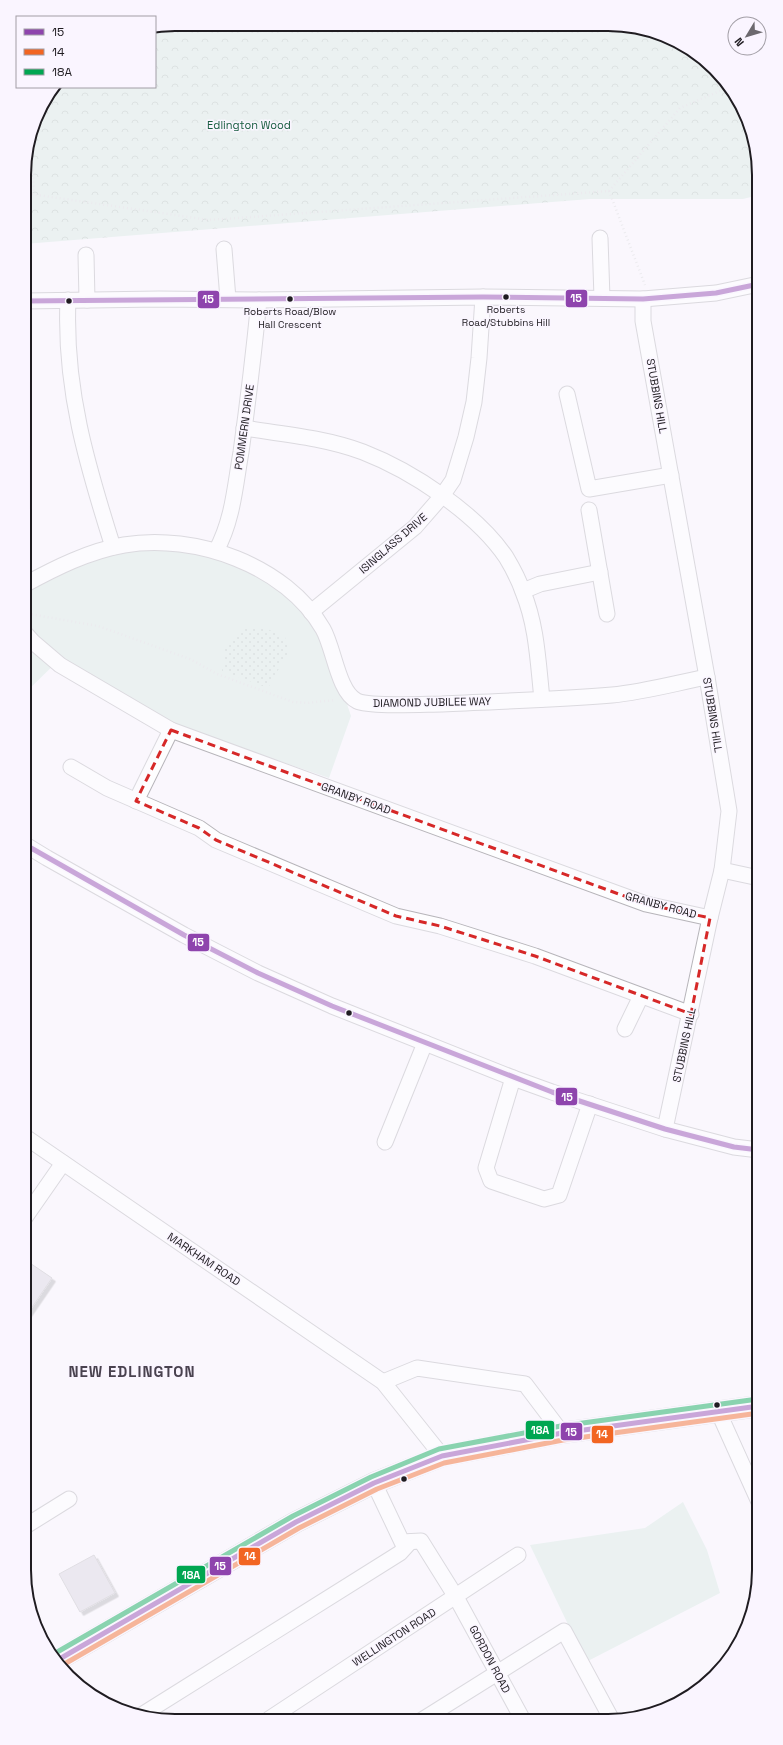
<svg xmlns="http://www.w3.org/2000/svg" width="783" height="1745" font-family="'Space Grotesk',sans-serif">
	<style>
		.green { fill: #d9e9e3 }
		.forest { fill: url(#forest-crowns) }
		.park { fill: url(#park-dots) }
		.building { fill: #dad5df; stroke: #c1bfc4; filter: url(#shadow) }
		.lines { fill: none; stroke-linecap: round; stroke-linejoin: round }
		.minor-casing { stroke: #b7b5ba; stroke-width: 17 }
		.major-casing { stroke: #b7b5ba; stroke-width: 22 }
		.path { stroke: #dbdadc; stroke-width: 2.5; stroke-dasharray: 1 3; stroke-linecap: butt }
		.minor { stroke: #fefeff; stroke-width: 15 }
		.major { stroke: #fefeff; stroke-width: 20 }
		.bus-1-casing { stroke: #faf5ff; stroke-width: 8 }
		.bus-2-casing { stroke: #faf5ff; stroke-width: 8 }
		.bus-3-casing { stroke: #faf5ff; stroke-width: 8 }
		.bus-1 { stroke: #8e44ad; stroke-width: 5 }
		.bus-2 { stroke: #f26522; stroke-width: 5 }
		.bus-3 { stroke: #00a651; stroke-width: 5 }
		.marked { fill: none; stroke: #d62828; stroke-width: 3; stroke-dasharray: 8 5; stroke-linejoin: round }
		.bus-dot { fill: #1f1c21; stroke: #faf5ff; stroke-width: 1.5 }
		.labels { text-anchor: middle; dominant-baseline: central; stroke-width: 3; stroke-linejoin: round; paint-order: stroke }
		.bus-label { font-size: 10px; fill: #1f1c21; stroke: #faf5ff }
		.park-label { font-size: 11px; fill: #185d40; stroke: #faf5ff }
		.street-label { font-size: 11px; fill: #1f1c21; stroke: #faf5ff }
		.district-label { font-size: 15px; font-weight: bold; letter-spacing: 1px; fill: #49424f; stroke: #faf5ff }
		.rim { fill: none; stroke: #1f1c21; stroke-width: 2 }
		.line-badge { stroke: #faf5ff; stroke-width: 1.5 }
		.badge-label { font-size: 11px; text-anchor: middle; font-weight: bold; fill: #fff }
	</style>
	<defs>
		<pattern id="forest-crowns" width="20" height="18" patternUnits="userSpaceOnUse"><rect width="20" height="18" fill="#d9e9e3"/><path d="M2 6a3 3 0 1 1 6 0M12 15a3 3 0 1 1 6 0" fill="none" stroke="#bac7c2"/></pattern>
		<pattern id="park-dots" width="8" height="8" patternUnits="userSpaceOnUse"><rect width="8" height="8" fill="#d9e9e3"/><path d="M2 2h.1M6 6h.1" fill="none" stroke="#bac7c2" stroke-width="1.8" stroke-linecap="round"/></pattern>
		<filter id="shadow"><feDropShadow dx="3.5" dy="3.5" stdDeviation="0" flood-color="#0004"/></filter>
	</defs>
	<rect width="100%" height="100%" fill="#faf7fd"/>
	<g class="green">
		<path d="M181 548 234 565 285 590 322 629 351 716 329 778 174 725 61 658 24 694V594L60 574 114 551Z"/>
		<path d="M683 1502 707 1550 720 1593 586 1662 530 1545 645 1528Z"/>
	</g>
	<path class="forest" d="M175 24 637 27 675 40 708 62 734 91 754 136 759 175V195L743 199H590L24 244V165L40 108 56 87H155V28Z"/>
	<path class="park" d="M263 627 285 637 289 651 268 688 222 671 225 647 242 629Z"/>
	<g class="building">
		<path d="M24 1259 52 1278 24 1319V1291L31 1281 24 1277Z"/>
		<path d="M94 1555 115 1593 80 1612 59 1574Z"/>
	</g>
	<g class="lines">
		<g class="minor-casing">
			<g id="minor">
				<path d="M600 238 602 298"/>
				<path d="M224 249 228 299"/>
				<path d="M86 255 87 300"/>
				<path d="M643 299V321L707 677 729 811 722 870 710 918 665 1129"/>
				<path d="M68 300C64 388 87 465 113 547"/>
				<path d="M24 301 159 299 259 300 483 297 643 299 716 293 759 284"/>
				<path d="M567 394 589 489 671 475"/>
				<path d="M244 428C283 434 326 438 363 452 412 471 476 513 506 557 512 567 519 580 523 592 537 626 538 663 542 699"/>
				<path d="M589 510 607 614"/>
				<path d="M216 551C233 520 235 486 241 452 248 401 254 351 259 300"/>
				<path d="M24 585C55 568 89 551 124 545 195 533 286 565 323 629 334 648 338 692 357 701 370 707 426 704 442 704 499 701 556 700 612 695 644 692 676 683 707 677"/>
				<path d="M523 591 540 584 600 572"/>
				<path d="M311 612 415 527 442 496 453 480 466 437 474 402 479 358 483 297"/>
				<path d="M24 632 33 642 60 665 171 730 646 904 710 918"/>
				<path d="M71 767 107 788 199 828 216 840 396 916 440 926 535 956 691 1014"/>
				<path d="M136 801 171 730"/>
				<path d="M24 844 47 858 184 935 258 973 332 1006 513 1078 552 1092 665 1129 734 1147 759 1150"/>
				<path d="M722 870 759 878"/>
				<path d="M625 1029 641 996"/>
				<path d="M513 1078 486 1168 491 1181 544 1199 559 1195 590 1104"/>
				<path d="M24 1136 383 1382 442 1456"/>
				<path d="M385 1142 425 1043"/>
				<path d="M24 1219 63 1163"/>
				<path d="M383 1382 417 1368 525 1384 562 1433"/>
				<path d="M718 1411 759 1502"/>
				<path d="M374 1483 402 1542 421 1541 456 1597 523 1720"/>
				<path d="M24 1527 69 1499"/>
				<path d="M140 1716 400 1553 410 1542"/>
				<path d="M269 1719 518 1555"/>
				<path d="M422 1720 564 1631 612 1720"/>
			</g>
		</g>
		<g class="major-casing">
			<path id="major" d="M56 1661 296 1522 374 1483 442 1456 562 1433 759 1406"/>
		</g>
		<g class="path">
			<path d="M26 160 33 169 34 194"/>
			<path d="M609 191 645 285"/>
			<path d="M24 193 209 220 609 191 680 108 729 87"/>
			<path d="M24 613 98 626 190 659 217 674 293 702 307 703 335 700"/>
		</g>
		<use href="#minor" class="minor"/>
		<use href="#major" class="major"/>
		<g class="bus-1-casing">
			<g id="bus-1">
				<path d="M24 301 483 297 643 299 716 293 759 284"/>
				<path d="M24 844 184 935 258 973 332 1006 552 1092 665 1129 734 1147 759 1150"/>
				<path d="M56 1661 296 1522 374 1483 442 1456 562 1433 759 1406"/>
			</g>
		</g>
		<g class="bus-2-casing">
			<path id="bus-2" d="M61 1666 299 1528 377 1489 444 1463 563 1440 759 1413"/>
		</g>
		<g class="bus-3-casing">
			<path id="bus-3" d="M52 1655 293 1516 371 1477 439 1449 561 1426 758 1399"/>
		</g>
		<use href="#bus-1" class="bus-1"/>
		<use href="#bus-2" class="bus-2"/>
		<use href="#bus-3" class="bus-3"/>
	</g>
	<path d="M0 0H783V1745H0ZM171 730 646 904 710 918 691 1014 535 956 440 926 396 916 216 840 199 828 136 801Z" fill="#faf7fd" fill-opacity=".55" fill-rule="evenodd"/>
	<path class="marked" d="M171 730 646 904 710 918 691 1014 535 956 440 926 396 916 216 840 199 828 136 801Z"/>
	<g class="bus-dot">
		<circle cx="506" cy="297" r="3.5"/>
		<circle cx="290" cy="299" r="3.5"/>
		<circle cx="69" cy="301" r="3.5"/>
		<circle cx="349" cy="1013" r="3.5"/>
		<circle cx="717" cy="1405" r="3.5"/>
		<circle cx="404" cy="1479" r="3.5"/>
	</g>
	<g class="labels">
		<g class="bus-label">
			<text x="506" y="309">Roberts<tspan x="506" dy="13">Road/Stubbins Hill</tspan></text>
			<text x="290" y="311">Roberts Road/Blow<tspan x="290" dy="13">Hall Crescent</tspan></text>
		</g>
		<g class="park-label">
			<text x="249" y="125">Edlington Wood</text>
		</g>
		<g class="street-label">
			<text transform="translate(657 396) rotate(80)">STUBBINS HILL</text>
			<text transform="translate(244 427) rotate(-82)">POMMERN DRIVE</text>
			<text transform="translate(393 543) rotate(-41)">ISINGLASS DRIVE</text>
			<text transform="translate(432 702) rotate(-1)">DIAMOND JUBILEE WAY</text>
			<text transform="translate(713 715) rotate(81)">STUBBINS HILL</text>
			<text transform="translate(356 798) rotate(20)">GRANBY ROAD</text>
			<text transform="translate(661 905) rotate(15)">GRANBY ROAD</text>
			<text transform="translate(684 1045) rotate(-78)">STUBBINS HILL</text>
			<text transform="translate(204 1259) rotate(34)">MARKHAM ROAD</text>
			<text transform="translate(394 1637) rotate(-33)">WELLINGTON ROAD</text>
			<text transform="translate(490 1659) rotate(62)">GORDON ROAD</text>
		</g>
		<g class="district-label">
			<text x="132" y="1371">NEW EDLINGTON</text>
		</g>
	</g>
	<path d="M0 0H783V1745H0ZM175 31H608A144 144 0 0 1 752 175V1570A144 144 0 0 1 608 1714H175A144 144 0 0 1 31 1570V175A144 144 0 0 1 175 31Z" fill="#faf5ff" fill-rule="evenodd"/>
	<path class="rim" d="M175 31H608A144 144 0 0 1 752 175V1570A144 144 0 0 1 608 1714H175A144 144 0 0 1 31 1570V175A144 144 0 0 1 175 31Z"/>
	<g class="line-badge">
		<rect x="565" y="289" width="23" height="19" rx="4" fill="#8e44ad"/>
		<rect x="197" y="290" width="23" height="19" rx="4" fill="#8e44ad"/>
		<rect x="187" y="933" width="23" height="19" rx="4" fill="#8e44ad"/>
		<rect x="555" y="1087" width="23" height="19" rx="4" fill="#8e44ad"/>
		<rect x="525" y="1420" width="30" height="20" rx="4" fill="#00a651"/>
		<rect x="560" y="1422" width="23" height="19" rx="4" fill="#8e44ad"/>
		<rect x="591" y="1425" width="23" height="19" rx="4" fill="#f26522"/>
		<rect x="238" y="1547" width="23" height="19" rx="4" fill="#f26522"/>
		<rect x="209" y="1556" width="23" height="20" rx="4" fill="#8e44ad"/>
		<rect x="176" y="1565" width="30" height="19" rx="4" fill="#00a651"/>
	</g>
	<g class="badge-label">
		<text x="576" y="302">15</text>
		<text x="208" y="303">15</text>
		<text x="198" y="946">15</text>
		<text x="567" y="1101">15</text>
		<text x="540" y="1434">18A</text>
		<text x="571" y="1436">15</text>
		<text x="602" y="1438">14</text>
		<text x="250" y="1560">14</text>
		<text x="220" y="1570">15</text>
		<text x="191" y="1579">18A</text>
	</g>
	<rect x="16" y="16" width="140" height="72" fill="#faf5ff" stroke="#a29ea6"/>
	<rect x="24" y="29" width="20" height="6" fill="#8e44ad" stroke="#a29ea6"/>
	<text x="52" y="36" font-size="12" fill="#1f1c21">15</text>
	<rect x="24" y="49" width="20" height="6" fill="#f26522" stroke="#a29ea6"/>
	<text x="52" y="56" font-size="12" fill="#1f1c21">14</text>
	<rect x="24" y="69" width="20" height="6" fill="#00a651" stroke="#a29ea6"/>
	<text x="52" y="76" font-size="12" fill="#1f1c21">18A</text>
	<g transform="translate(747 36) rotate(232)"><circle r="19" fill="#faf5ff" stroke="#a29ea6"/>
	<path d="M0-3L7 15L0 10L-7 15Z" fill="#6c696e"/>
	<text y="-6" font-size="11" font-weight="bold" text-anchor="middle" fill="#1f1c21">N</text>
	</g>
</svg>
